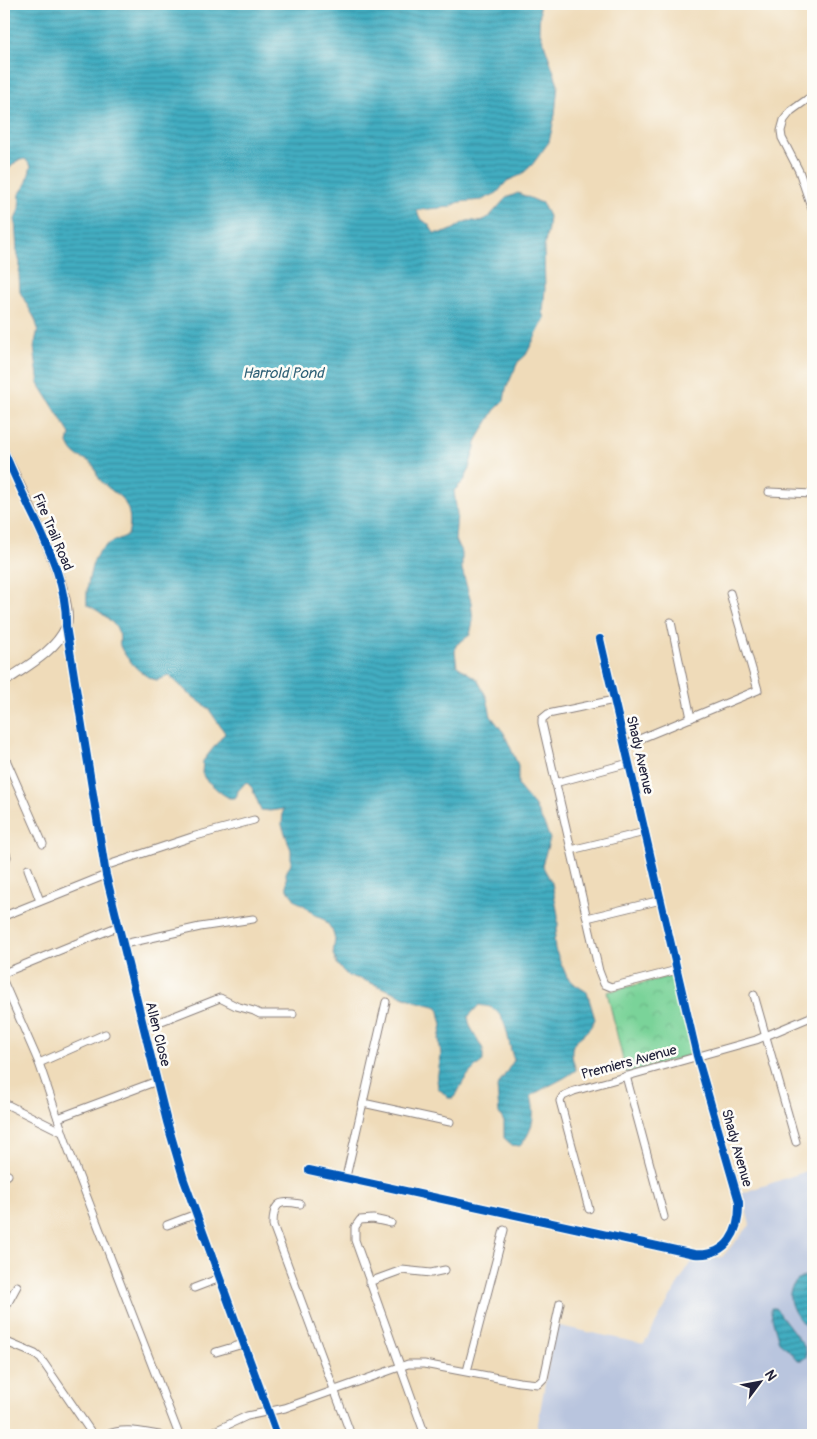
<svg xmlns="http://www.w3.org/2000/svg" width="817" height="1439" font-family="Pangolin,sans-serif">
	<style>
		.industrial { fill: #b9c5de }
		.park { fill: url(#park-crowns); stroke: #4e7a6a }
		.water { fill: url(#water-rules); stroke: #32687e }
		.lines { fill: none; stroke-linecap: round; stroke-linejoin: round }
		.minor-casing { stroke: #887e7a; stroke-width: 9 }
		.tertiary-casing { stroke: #887e7a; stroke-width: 11 }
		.minor { stroke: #fff; stroke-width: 7 }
		.tertiary { stroke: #fff; stroke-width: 9 }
		.cycleway-casing { stroke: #fdfcf7; stroke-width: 11 }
		.cycleway { stroke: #0057b8; stroke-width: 8 }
		.labels { text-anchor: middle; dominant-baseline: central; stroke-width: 5; stroke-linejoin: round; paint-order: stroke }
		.street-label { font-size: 14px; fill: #22223b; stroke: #fdfcf7 }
		.water-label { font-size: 15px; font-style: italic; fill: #306177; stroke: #fdfcf7 }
	</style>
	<defs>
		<pattern id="park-crowns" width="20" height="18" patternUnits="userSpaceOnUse" patternTransform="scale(1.25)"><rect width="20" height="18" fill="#7ad399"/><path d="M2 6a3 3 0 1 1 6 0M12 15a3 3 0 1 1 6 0" fill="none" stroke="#69b585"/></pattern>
		<pattern id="water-rules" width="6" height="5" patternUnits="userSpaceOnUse" patternTransform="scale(1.25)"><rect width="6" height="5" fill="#42adc1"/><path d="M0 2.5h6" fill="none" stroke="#378c9e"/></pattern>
	</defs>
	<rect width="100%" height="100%" fill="#fdfcf7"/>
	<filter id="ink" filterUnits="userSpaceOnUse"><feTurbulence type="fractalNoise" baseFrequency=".02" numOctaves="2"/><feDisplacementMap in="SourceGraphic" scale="10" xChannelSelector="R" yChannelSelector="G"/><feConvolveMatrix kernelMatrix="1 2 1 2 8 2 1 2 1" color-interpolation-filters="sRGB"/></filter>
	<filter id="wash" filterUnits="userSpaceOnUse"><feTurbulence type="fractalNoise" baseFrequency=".0096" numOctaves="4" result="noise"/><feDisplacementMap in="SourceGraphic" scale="20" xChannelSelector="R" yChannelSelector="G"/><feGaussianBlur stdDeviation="1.12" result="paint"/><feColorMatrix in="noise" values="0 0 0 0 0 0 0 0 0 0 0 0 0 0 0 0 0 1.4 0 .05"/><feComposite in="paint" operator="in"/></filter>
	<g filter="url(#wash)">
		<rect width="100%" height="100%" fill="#efdbb9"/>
		<path class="industrial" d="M813 1169V1435H536L555 1325 644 1344 690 1263 722 1257 750 1225 742 1193Z"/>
		<path class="park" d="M675 975 693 1054 626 1073 607 992Z"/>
		<g class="water">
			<path d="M4 4H538L540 12 539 29 558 84 555 115 549 142 532 165 521 175 507 181 497 193 482 200 459 202 450 207 417 210 419 217 429 225 434 233C437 233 442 233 446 232 461 228 461 217 479 222L489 217 506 198 518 193 542 203 549 216 548 228 544 249 545 289 543 312 545 318 526 355 518 362 506 389 504 401 494 411 477 440 468 472 464 481 454 491 457 514 455 540 462 553V569L471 602 473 621 470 635 456 645 455 652 457 666 477 679 487 698 491 716 504 733 518 765V786L534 805 545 826 550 839 542 865 552 883 558 915V925L554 940 555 949 567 977 576 985 587 992 595 1019C584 1044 563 1034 576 1070 562 1081 546 1086 531 1096 536 1115 533 1131 520 1146L512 1145 504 1138V1122L499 1113 497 1087 514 1060C507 1043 509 1016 490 1007 487 1006 482 1006 479 1005L468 1017 470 1026 483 1049V1061C475 1067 467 1075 462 1084 459 1089 458 1094 453 1098H448L438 1088 437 1079 441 1055 439 1039 442 1025 438 1007 415 1001 361 979 348 976 338 966 333 954 335 939 332 930 325 920 313 914 305 906 296 901 287 889 286 873 291 863V850L282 825 283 809 270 811 261 810 252 788 246 782 238 791 236 798H229L221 793 205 779 202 773 203 761 225 733 208 708 188 693 169 675C165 677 162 679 158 680 145 680 126 659 121 648 118 643 121 638 119 633 116 623 96 608 87 605 86 593 88 583 91 570 96 547 108 544 128 535 132 519 130 503 115 493 110 489 104 485 100 480 96 475 96 467 91 463 81 455 75 460 68 443L70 434 39 384 34 347 38 329 35 319 20 292 19 275 20 263 17 252 15 220 19 209 20 193 26 185 31 166 25 159 17 161 4 174Z"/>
			<path d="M807 1275 813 1276V1333C794 1318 775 1288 807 1275Z"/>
			<path d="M771 1308H775L778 1311 804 1346 806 1351V1357L802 1360H797L788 1349 779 1342C777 1334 770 1314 771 1308Z"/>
		</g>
	</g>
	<g filter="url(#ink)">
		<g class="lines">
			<g class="minor-casing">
				<g id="minor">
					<path d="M810 6 813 9"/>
					<path d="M813 92 809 98 791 111 784 120 781 131 782 138 799 171 813 212"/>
					<path d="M769 492 813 494"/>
					<path d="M671 622 691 718"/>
					<path d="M66 626 106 875 167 1122 184 1180 277 1435"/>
					<path d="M614 700 548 714 542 719V723L599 971 604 984 611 987 677 970"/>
					<path d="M625 745 758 690 730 593"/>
					<path d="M4 755 43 844"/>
					<path d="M555 783 629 763"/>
					<path d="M4 848 7 857"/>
					<path d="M571 850 645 832"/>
					<path d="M105 866 192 837 254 820"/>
					<path d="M28 869 40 901"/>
					<path d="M4 916 106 875"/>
					<path d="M587 918 661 900"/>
					<path d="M124 944 200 927 253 919"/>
					<path d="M4 973 119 926"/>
					<path d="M4 983 39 1063 68 1148 179 1435"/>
					<path d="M754 995 796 1142"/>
					<path d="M144 1028 220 998 236 1006 254 1011 260 1014H293"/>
					<path d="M39 1063 105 1034"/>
					<path d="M626 1076 664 1217"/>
					<path d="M4 1103 62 1132"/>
					<path d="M363 1103 450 1122"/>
					<path d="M58 1118 157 1081"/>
					<path d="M309 1170 694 1254C728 1257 740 1231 739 1202L697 1056 600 639"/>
					<path d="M4 1173 8 1175"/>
					<path d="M346 1177 386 1002"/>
					<path d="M300 1204C280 1200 273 1202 273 1225L351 1435"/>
					<path d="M589 1209 560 1101 563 1096 574 1091 756 1040 813 1016"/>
					<path d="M391 1223 373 1219 360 1220 355 1227V1240L425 1435"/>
					<path d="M167 1225 196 1214"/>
					<path d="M369 1282 402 1270 431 1273 445 1270"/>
					<path d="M194 1288 220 1278"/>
					<path d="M4 1310 17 1286"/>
					<path d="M4 1341 35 1354 41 1359 93 1435"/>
					<path d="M216 1352 243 1344"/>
					<path d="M467 1371 504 1230"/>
					<path d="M106 1435C123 1427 141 1432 159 1435"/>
					<path d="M206 1435 247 1416 285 1408 408 1364H424L519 1382 538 1384 544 1378 560 1303"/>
				</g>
			</g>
			<g class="tertiary-casing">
				<path id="tertiary" d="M4 452C18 483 78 598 66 627 55 652 25 667 4 682"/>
			</g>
			<use href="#minor" class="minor"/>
			<use href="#tertiary" class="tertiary"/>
			<g class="cycleway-casing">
				<g id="cycleway">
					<path d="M4 452C14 474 24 497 35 519 51 553 67 588 66 626L106 875 167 1122 184 1180 277 1435"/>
					<path d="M309 1170 694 1254C728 1257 740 1231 739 1202L697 1056 600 639"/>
				</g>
			</g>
			<use href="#cycleway" class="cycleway"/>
		</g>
	</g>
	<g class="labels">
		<g class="street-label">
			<text transform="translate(53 532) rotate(67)">Fire Trail Road</text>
			<text transform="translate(640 755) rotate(77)">Shady Avenue</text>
			<text transform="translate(158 1034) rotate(76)">Allen Close</text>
			<text transform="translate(629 1062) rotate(-15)">Premiers Avenue</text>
			<text transform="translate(737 1148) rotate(74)">Shady Avenue</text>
		</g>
		<g class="water-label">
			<text x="283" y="373">Harrold Pond</text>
		</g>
	</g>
	<rect width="817" height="1439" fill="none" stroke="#fdfcf7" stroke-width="20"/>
	<g transform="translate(760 1382) rotate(58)" stroke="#fdfcf7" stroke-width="4" paint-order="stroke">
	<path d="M0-4L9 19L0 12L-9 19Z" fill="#22223b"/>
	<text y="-8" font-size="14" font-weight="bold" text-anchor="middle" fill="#22223b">N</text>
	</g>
</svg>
